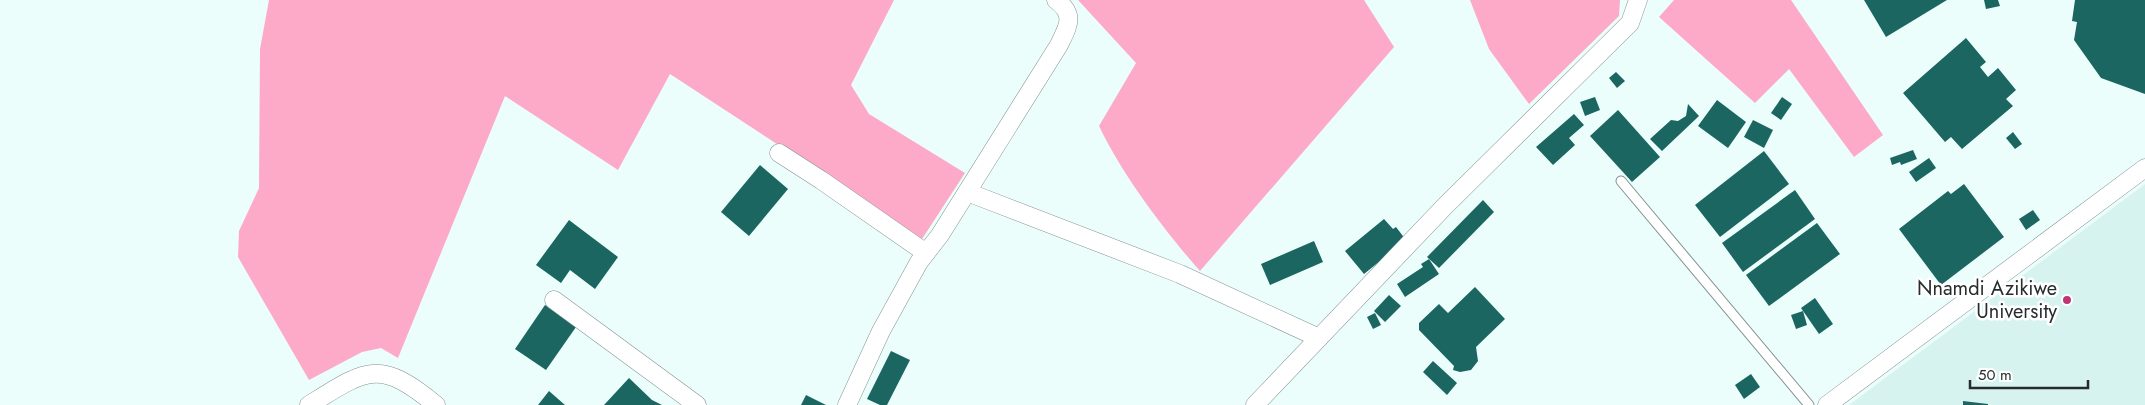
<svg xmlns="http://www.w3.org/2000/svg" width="2145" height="405" font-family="Jost,sans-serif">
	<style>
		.built { fill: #d7f3f0 }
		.green { fill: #fcaac7 }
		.building { fill: #1b6661 }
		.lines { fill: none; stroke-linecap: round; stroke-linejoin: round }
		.lane-casing { stroke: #829290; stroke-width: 11 }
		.street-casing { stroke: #829290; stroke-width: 19 }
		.lane { stroke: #fff; stroke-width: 9 }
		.street { stroke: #fff; stroke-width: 18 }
		.poi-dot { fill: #bd3573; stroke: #fff; stroke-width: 2 }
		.labels { text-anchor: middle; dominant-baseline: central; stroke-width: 5; stroke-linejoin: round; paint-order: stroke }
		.poi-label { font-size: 20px; fill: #262c2c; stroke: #fff; text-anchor: end }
	</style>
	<rect width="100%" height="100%" fill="#ecfefc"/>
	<path class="built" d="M2145 184V405H1849L2129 196Z"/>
	<g class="green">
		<path d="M269 0H894L851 85 869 114 965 173 922 239 670 74 618 170 505 96 398 358 381 348 362 352 309 380 238 257 239 231 259 188 260 49Z"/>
		<path d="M1078 0H1364L1394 47 1200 271C1164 230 1123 176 1099 126L1136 63Z"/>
		<path d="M1470 0H1620L1619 16 1529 104 1489 49Z"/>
		<path d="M1674 0H1791L1883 135 1854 157 1789 69 1755 103 1659 17Z"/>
	</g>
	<g class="building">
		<path d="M1864 0H1947L1886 37Z"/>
		<path d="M1984 0H1998L2000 6 1986 9Z"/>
		<path d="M2075 0H2145V94L2101 78 2074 40 2077 22 2072 21Z"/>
		<path d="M1966 38 1986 62 1980 67 1988 77 1998 68 2016 90 2006 99 2013 106 1962 149 1951 137 1945 142 1903 93Z"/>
		<path d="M1616 72 1625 81 1617 88 1609 78Z"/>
		<path d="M1595 97 1600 110 1585 116 1580 102Z"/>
		<path d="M1782 97 1792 104 1781 120 1771 113Z"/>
		<path d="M1717 100 1746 122 1728 148 1698 126Z"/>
		<path d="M1688 104 1699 116 1662 151 1650 139 1671 120 1678 121 1686 116Z"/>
		<path d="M1618 110 1660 157 1632 182 1590 136Z"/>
		<path d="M1574 114 1584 125 1569 138 1575 145 1553 165 1536 147Z"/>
		<path d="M1753 120 1773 130 1764 148 1744 137Z"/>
		<path d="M2013 132 2022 144 2015 149 2006 138Z"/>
		<path d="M1913 150 1917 159 1901 165 1900 162 1892 165 1890 158Z"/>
		<path d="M1764 151 1789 184 1720 237 1695 205Z"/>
		<path d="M1929 158 1936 168 1916 182 1909 172Z"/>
		<path d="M760 165 788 189 749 236 721 212Z"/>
		<path d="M1964 184 2004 237 1941 285 1899 229 1948 191 1951 194Z"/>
		<path d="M1795 190 1815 219 1743 272 1722 243Z"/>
		<path d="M1483 200 1494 212 1439 268 1427 257Z"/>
		<path d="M2033 210 2040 220 2026 230 2019 219Z"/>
		<path d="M1384 219 1393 229 1396 227 1406 240 1364 274 1345 251Z"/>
		<path d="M569 220 618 257 595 289 570 270 561 283 536 265Z"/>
		<path d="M1817 223 1840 254 1769 306 1746 275Z"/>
		<path d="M1314 241 1323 262 1270 285 1261 264Z"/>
		<path d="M1429 259 1439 274 1405 297 1397 284 1423 267 1421 264Z"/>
		<path d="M1475 287 1505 319 1476 347 1478 361 1471 370 1460 372 1453 370 1454 366 1419 330V323L1439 304 1448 313Z"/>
		<path d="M1389 295 1401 306 1385 322 1374 311Z"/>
		<path d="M1815 298 1833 324 1819 334 1801 308Z"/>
		<path d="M545 305 576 327 546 370 515 349Z"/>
		<path d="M1803 311 1807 325 1796 329 1791 315Z"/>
		<path d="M1375 313 1381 325 1373 329 1367 317Z"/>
		<path d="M891 351 910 360 887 405H880L867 399Z"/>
		<path d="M1433 361 1457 383 1447 395 1423 372Z"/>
		<path d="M1751 374 1760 387 1744 399 1735 385Z"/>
		<path d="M629 378 652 400 662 405H604Z"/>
		<path d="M549 391 565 405H538Z"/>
		<path d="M806 395 826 405H801Z"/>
		<path d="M1963 401 1988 404V405H1963Z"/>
	</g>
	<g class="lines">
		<g class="lane-casing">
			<path id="lane" d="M1621 181 1809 405"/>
		</g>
		<g class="street-casing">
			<g id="street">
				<path d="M779 153 821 180 926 253"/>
				<path d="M967 192 1180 274 1319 338"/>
				<path d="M554 300 697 405"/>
				<path d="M309 405C367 369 379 358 436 405"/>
				<path d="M847 405 881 331 919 262 940 235 1059 45C1068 26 1076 15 1056 0"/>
				<path d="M1255 405 1445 206 1630 23 1638 0"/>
				<path d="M1827 405 2145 168"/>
			</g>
		</g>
		<use href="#lane" class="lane"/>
		<use href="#street" class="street"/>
	</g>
	<circle class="poi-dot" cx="2067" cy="300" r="5"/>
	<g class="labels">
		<g class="poi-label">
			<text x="2057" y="288">Nnamdi Azikiwe<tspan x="2057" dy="23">University</tspan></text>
		</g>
	</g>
	<path d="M1970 380v8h118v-8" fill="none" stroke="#262c2c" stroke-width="2.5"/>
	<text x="1978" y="380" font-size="15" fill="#262c2c" stroke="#ffffff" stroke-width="4" paint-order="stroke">50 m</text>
</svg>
